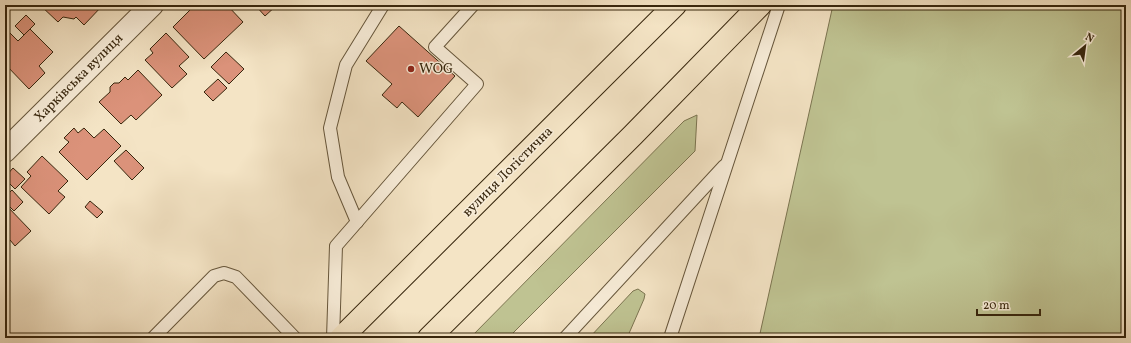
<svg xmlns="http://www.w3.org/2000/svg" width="1131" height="343" font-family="Vollkorn,serif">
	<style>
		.green { fill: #bfc392; stroke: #7b7450 }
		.building { fill: #db927a; stroke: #37260d }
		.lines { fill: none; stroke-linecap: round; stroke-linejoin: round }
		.lane-casing { stroke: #66563b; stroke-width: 14 }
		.street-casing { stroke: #66563b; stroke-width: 24 }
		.primary-casing { stroke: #37260d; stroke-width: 24 }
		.lane { stroke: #f8edd9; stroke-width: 12 }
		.street { stroke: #f8edd9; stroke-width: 22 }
		.primary { stroke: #f4e4c5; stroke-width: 22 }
		.poi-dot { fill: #8f2418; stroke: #f8edd9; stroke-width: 1.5 }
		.labels { text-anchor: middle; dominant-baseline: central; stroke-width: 3; stroke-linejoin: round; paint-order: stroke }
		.poi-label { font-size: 14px; fill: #37260d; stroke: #f8edd9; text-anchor: start }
		.street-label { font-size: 14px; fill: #37260d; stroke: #f8edd9 }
	</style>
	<rect width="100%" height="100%" fill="#f4e4c5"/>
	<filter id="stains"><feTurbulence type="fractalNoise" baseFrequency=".005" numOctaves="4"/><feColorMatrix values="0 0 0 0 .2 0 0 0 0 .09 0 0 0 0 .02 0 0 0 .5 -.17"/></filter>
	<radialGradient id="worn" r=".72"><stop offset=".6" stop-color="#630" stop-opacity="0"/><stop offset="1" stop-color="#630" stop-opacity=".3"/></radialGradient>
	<g class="green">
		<path d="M833 5H1126V338H759Z"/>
		<path d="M697 115 695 151 508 338H470L684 121Z"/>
		<path d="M638 289 645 294 644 299 627 338H589L633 291Z"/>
	</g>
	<g class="building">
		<path d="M40 5H103L84 25 76 17 74 19 63 17 58 22Z"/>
		<path d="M195 5H227L243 22 204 59 173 27Z"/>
		<path d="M255 5H277L265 16Z"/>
		<path d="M26 15 35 24 24 35 15 26Z"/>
		<path d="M399 26 455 76 418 117 402 102 397 108 382 95 392 84 366 61Z"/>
		<path d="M30 29 53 52 39 66 45 73 29 89 5 64V36L9 32 18 41Z"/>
		<path d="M166 33 189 57 179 66 187 74 172 88 145 60 153 53 150 49Z"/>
		<path d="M226 52 244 69 229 84 211 67Z"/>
		<path d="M138 70 162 95 136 120 131 115 121 124 99 102 110 92V87L114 83H119L125 77 128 80Z"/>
		<path d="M218 79 227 88 213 101 204 92Z"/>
		<path d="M74 128 78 133 84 128 94 138 104 129 121 146 87 180 59 152 69 142 64 138Z"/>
		<path d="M126 150 144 168 132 180 114 161Z"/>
		<path d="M42 156 68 181 58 191 65 197 49 214 21 187 31 176 27 172Z"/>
		<path d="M13 168 25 179 15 189 5 179V177Z"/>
		<path d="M12 190 23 202 14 211 5 202V197Z"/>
		<path d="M90 201 103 212 97 218 85 207Z"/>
		<path d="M5 204 31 231 15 246 10 240 5 245Z"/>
	</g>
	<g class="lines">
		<g class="lane-casing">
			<g id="lane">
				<path d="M357 222 338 177 330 128 346 65 383 5"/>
				<path d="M153 338 214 276 224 273 236 277 295 338"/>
				<path d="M333 338 336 246 477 84 435 47 473 5"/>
				<path d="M565 338 724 166"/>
				<path d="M670 338 779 5"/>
			</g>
		</g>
		<g class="street-casing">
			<path id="street" d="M5 151 152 5"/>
		</g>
		<g class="primary-casing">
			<g id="primary">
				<path d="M341 338 675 5"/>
				<path d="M429 338 633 135 760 5"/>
			</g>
		</g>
		<use href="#lane" class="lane"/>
		<use href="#street" class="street"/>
		<use href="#primary" class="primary"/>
	</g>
	<circle class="poi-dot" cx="411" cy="69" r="4"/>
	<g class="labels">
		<g class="poi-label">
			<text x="419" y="69">WOG</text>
		</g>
		<g class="street-label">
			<text transform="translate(79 78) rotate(-45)">Харківська вулиця</text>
			<text transform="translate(508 172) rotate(-45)">вулиця Логістична</text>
		</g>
	</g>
	<rect width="1131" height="343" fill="none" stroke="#f4e4c5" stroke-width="20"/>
	<rect x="6" y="6" width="1119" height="331" fill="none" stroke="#37260d" stroke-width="2"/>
	<rect x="10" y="10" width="1111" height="323" fill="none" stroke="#37260d"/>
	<g transform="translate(1085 46) rotate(29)" stroke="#f8edd9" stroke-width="3" paint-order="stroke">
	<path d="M0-3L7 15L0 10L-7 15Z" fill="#37260d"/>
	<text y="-6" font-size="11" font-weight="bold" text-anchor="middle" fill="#37260d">N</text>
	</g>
	<path d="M977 309v6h63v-6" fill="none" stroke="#37260d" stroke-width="2"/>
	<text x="983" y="309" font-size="12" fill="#37260d" stroke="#f8edd9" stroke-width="3" paint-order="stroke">20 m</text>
	<rect width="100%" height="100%" filter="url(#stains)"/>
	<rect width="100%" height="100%" fill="url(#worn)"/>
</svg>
